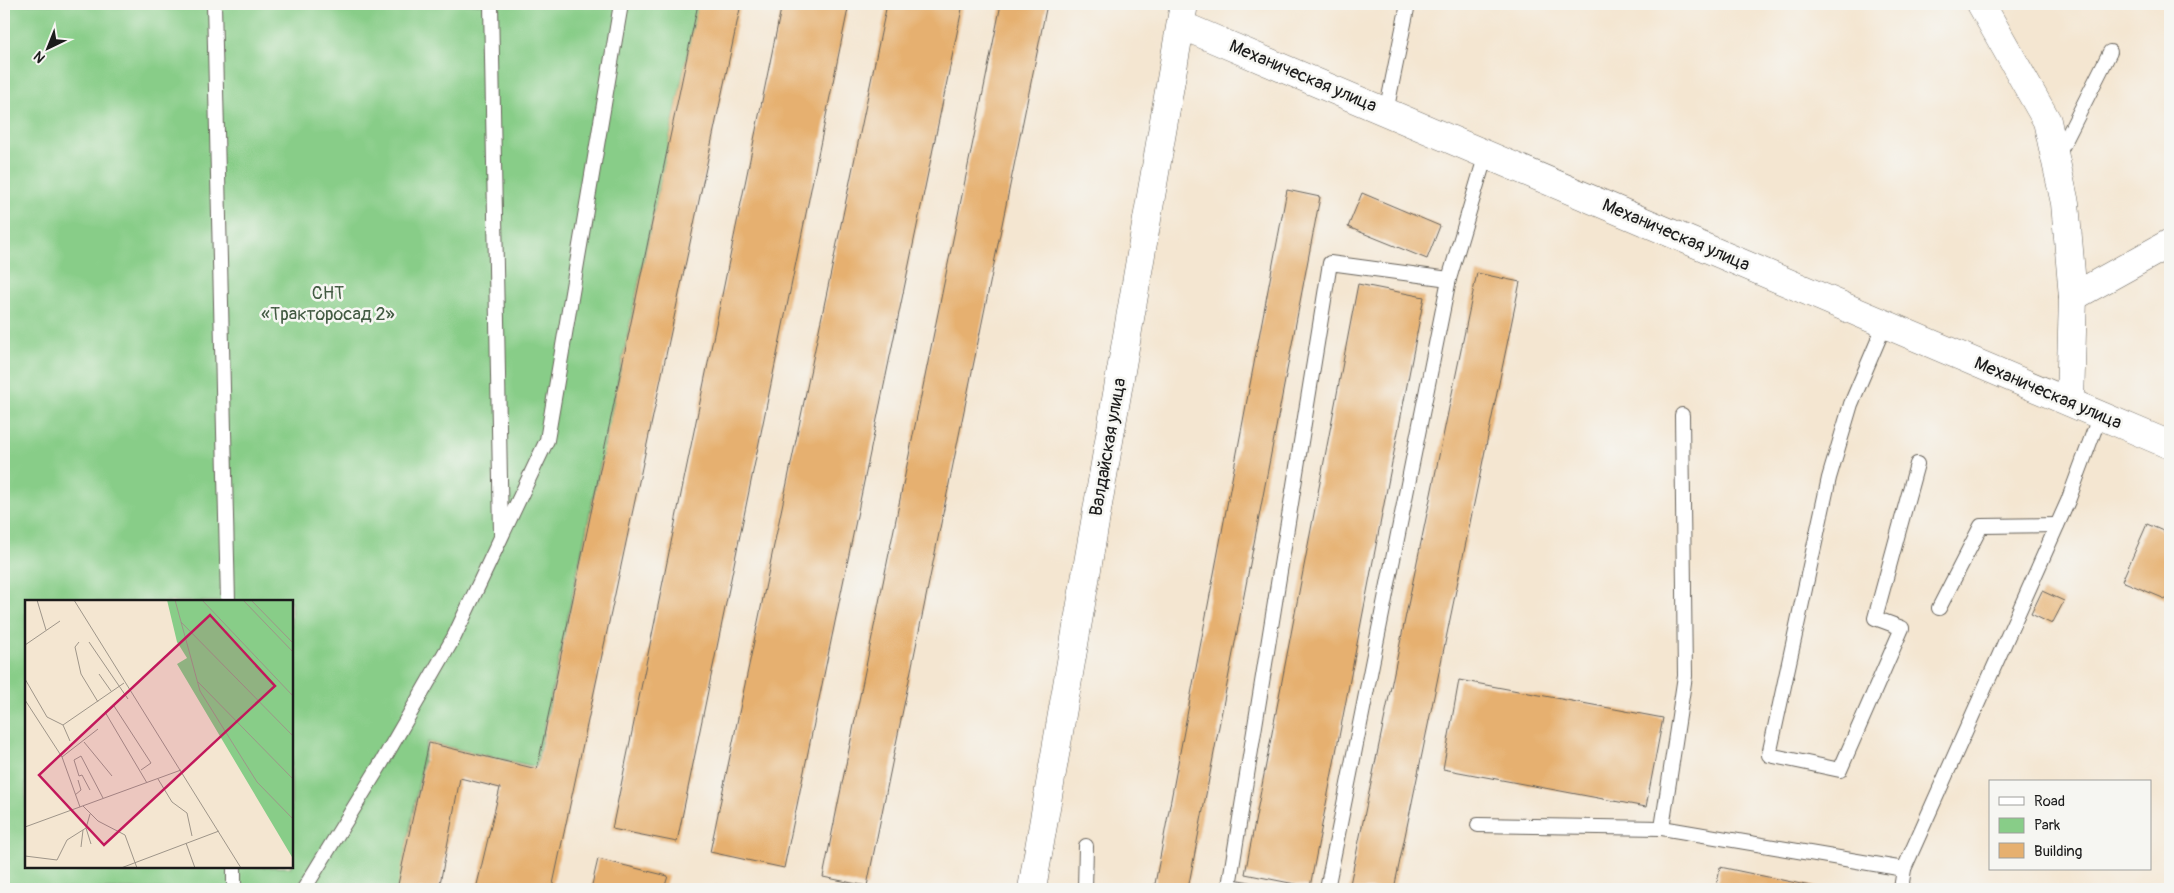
<svg xmlns="http://www.w3.org/2000/svg" width="2174" height="893" font-family="Pangolin,sans-serif">
	<style>
		.green { fill: #88cd88; stroke: #527452; fill-rule: evenodd }
		.building { fill: #e6b06f }
		.lines { fill: none; stroke-linecap: round; stroke-linejoin: round }
		.lane-casing { stroke: #68635b; stroke-width: 16 }
		.street-casing { stroke: #68635b; stroke-width: 29 }
		.secondary-casing { stroke: #68635b; stroke-width: 29 }
		.lane { stroke: #fff; stroke-width: 14 }
		.street { stroke: #fff; stroke-width: 28 }
		.secondary { stroke: #fff; stroke-width: 28 }
		.labels { text-anchor: middle; dominant-baseline: central; stroke-width: 5; stroke-linejoin: round; paint-order: stroke }
		.street-label { font-size: 18px; fill: #1c1c1c; stroke: #f6f6f2 }
		.park-label { font-size: 18px; fill: #425a42; stroke: #f6f6f2 }
		.inset-road { fill: none; stroke: #9e9589; stroke-width: 1 }
		.view { fill: #c2185b; fill-opacity: 0.15; stroke: #c2185b; stroke-width: 2.5 }
		.inset-edge { fill: none; stroke: #1c1c1c; stroke-width: 2.5 }
	</style>
	<rect width="100%" height="100%" fill="#f6f6f2"/>
	<filter id="ink" filterUnits="userSpaceOnUse"><feTurbulence type="fractalNoise" baseFrequency=".02" numOctaves="2"/><feDisplacementMap in="SourceGraphic" scale="10" xChannelSelector="R" yChannelSelector="G"/><feConvolveMatrix kernelMatrix="1 2 1 2 8 2 1 2 1" color-interpolation-filters="sRGB"/></filter>
	<filter id="wash" filterUnits="userSpaceOnUse"><feTurbulence type="fractalNoise" baseFrequency=".0096" numOctaves="4" result="noise"/><feDisplacementMap in="SourceGraphic" scale="20" xChannelSelector="R" yChannelSelector="G"/><feGaussianBlur stdDeviation="1.12" result="paint"/><feColorMatrix in="noise" values="0 0 0 0 0 0 0 0 0 0 0 0 0 0 0 0 0 1.4 0 .05"/><feComposite in="paint" operator="in"/></filter>
	<g filter="url(#wash)">
		<rect width="100%" height="100%" fill="#f4e6d1"/>
		<path class="green" d="M4 4H698L536 767 427 742 398 889H4ZM26 602H291V867H26Z"/>
		<g id="blocks">
			<g class="building">
				<path d="M698 4H741L552 889H476L500 788 460 778 439 889H397L429 743 537 769Z"/>
				<path d="M782 4H849L677 842 612 829Z"/>
				<path d="M887 4H963L784 868 710 852Z"/>
				<path d="M1001 4H1047L867 886 823 877Z"/>
				<path d="M1287 190 1320 197 1188 889H1154Z"/>
				<path d="M1362 193 1440 226 1427 259 1348 227Z"/>
				<path d="M1477 273 1520 282 1394 889H1349Z"/>
				<path d="M1358 284 1424 297 1310 887 1245 874Z"/>
				<path d="M2147 524 2170 534V601L2122 581Z"/>
				<path d="M2042 591 2064 601 2052 624 2031 614Z"/>
				<path d="M1459 680 1663 718 1646 807 1443 769Z"/>
				<path d="M598 859 668 876 664 889H591Z"/>
				<path d="M1720 867 1820 888V889H1716Z"/>
				<path d="M715 885 731 889H714Z"/>
			</g>
		</g>
	</g>
	<g filter="url(#ink)">
		<use href="#blocks" fill-opacity="0" stroke="#68635b" stroke-width="1"/>
		<g class="lines">
			<g class="lane-casing">
				<g id="lane">
					<path d="M214 4 228 602"/>
					<path d="M491 4 501 533"/>
					<path d="M1386 112 1408 4"/>
					<path d="M2057 157 2110 52"/>
					<path d="M1885 324 1851 404 1829 478 1769 755 1840 770 1902 628 1875 618 1917 464"/>
					<path d="M1939 608 1981 526 2057 525"/>
					<path d="M1478 825 1662 828 1904 869"/>
					<path d="M1662 828 1685 676 1682 415"/>
					<path d="M234 867V889"/>
					<path d="M304 889 382 762 454 637 547 440 621 4"/>
					<path d="M1085 889 1086 846"/>
					<path d="M1246 889 1229 886 1330 263 1449 279"/>
					<path d="M1327 889 1449 279 1486 154"/>
					<path d="M1901 889 1904 869 2068 501 2100 415"/>
				</g>
			</g>
			<g class="street-casing">
				<g id="street">
					<path d="M1981 4 2047 121 2065 203 2073 297 2070 402"/>
					<path d="M2073 297 2170 243"/>
				</g>
			</g>
			<g class="secondary-casing">
				<g id="secondary">
					<path d="M1181 25 2170 445"/>
					<path d="M1032 889 1184 4"/>
				</g>
			</g>
			<use href="#lane" class="lane"/>
			<use href="#street" class="street"/>
			<use href="#secondary" class="secondary"/>
		</g>
	</g>
	<g class="labels">
		<g class="street-label">
			<text transform="translate(1303 76) rotate(23)">Механическая улица</text>
			<text transform="translate(1676 235) rotate(23)">Механическая улица</text>
			<text transform="translate(2048 393) rotate(23)">Механическая улица</text>
			<text transform="translate(1108 447) rotate(-80)">Валдайская улица</text>
		</g>
		<g class="park-label">
			<text x="328" y="293">СНТ<tspan x="328" dy="21">«Тракторосад 2»</tspan></text>
		</g>
	</g>
	<g transform="translate(25 600)">
		<rect width="268" height="268" fill="#f4e6d1"/>
		<path d="M142 0H267V257L152 64 162 58 152 42Z" fill="#88cd88"/>
		<path class="inset-road" d="M12 0 21 30M49 0 216 268M150 0 175 91 232 182 268 219M177 0 268 96M218 0 268 52M226 0 268 43M156 22 268 136M54 42 50 47 56 74 73 102M64 42 103 99M0 45 35 21M74 74 86 91M0 79 22 117 38 125 99 83M173 82 268 179M0 100 37 157 55 207M38 125 45 141M59 142 87 176M37 157 73 129M116 170 126 163 89 106 80 112 122 183M133 179 147 202 162 213 167 236M65 190 57 175 54 176 49 160 56 156 78 198M50 195 56 190 53 180M58 206 73 221 100 235 112 268M0 227 156 170M61 228 66 244M161 243 170 268M56 247 58 230M0 256 32 260M32 260 42 240 61 228 65 214M96 268 194 231"/>
		<path class="view" d="M185 15 250 86 79 245 14 175Z"/>
		<rect width="268" height="268" class="inset-edge"/>
	</g>
	<rect width="2174" height="893" fill="none" stroke="#f6f6f2" stroke-width="20"/>
	<rect x="1989" y="780" width="162" height="90" fill="#f6f6f2" stroke="#9f9f9c"/>
	<rect x="1999" y="797" width="25" height="8" fill="#ffffff" stroke="#9f9f9c"/>
	<text x="2034" y="806" font-size="15" fill="#1c1c1c">Road</text>
	<rect x="1999" y="818" width="25" height="15" fill="#88cd88" stroke="#9f9f9c"/>
	<text x="2034" y="830" font-size="15" fill="#1c1c1c">Park</text>
	<rect x="1999" y="843" width="25" height="15" fill="#e6b06f" stroke="#9f9f9c"/>
	<text x="2034" y="856" font-size="15" fill="#1c1c1c">Building</text>
	<g transform="translate(48 48) rotate(223)" stroke="#f6f6f2" stroke-width="4" paint-order="stroke">
	<path d="M0-4L9 19L0 12L-9 19Z" fill="#1c1c1c"/>
	<text y="-8" font-size="14" font-weight="bold" text-anchor="middle" fill="#1c1c1c">N</text>
	</g>
</svg>
